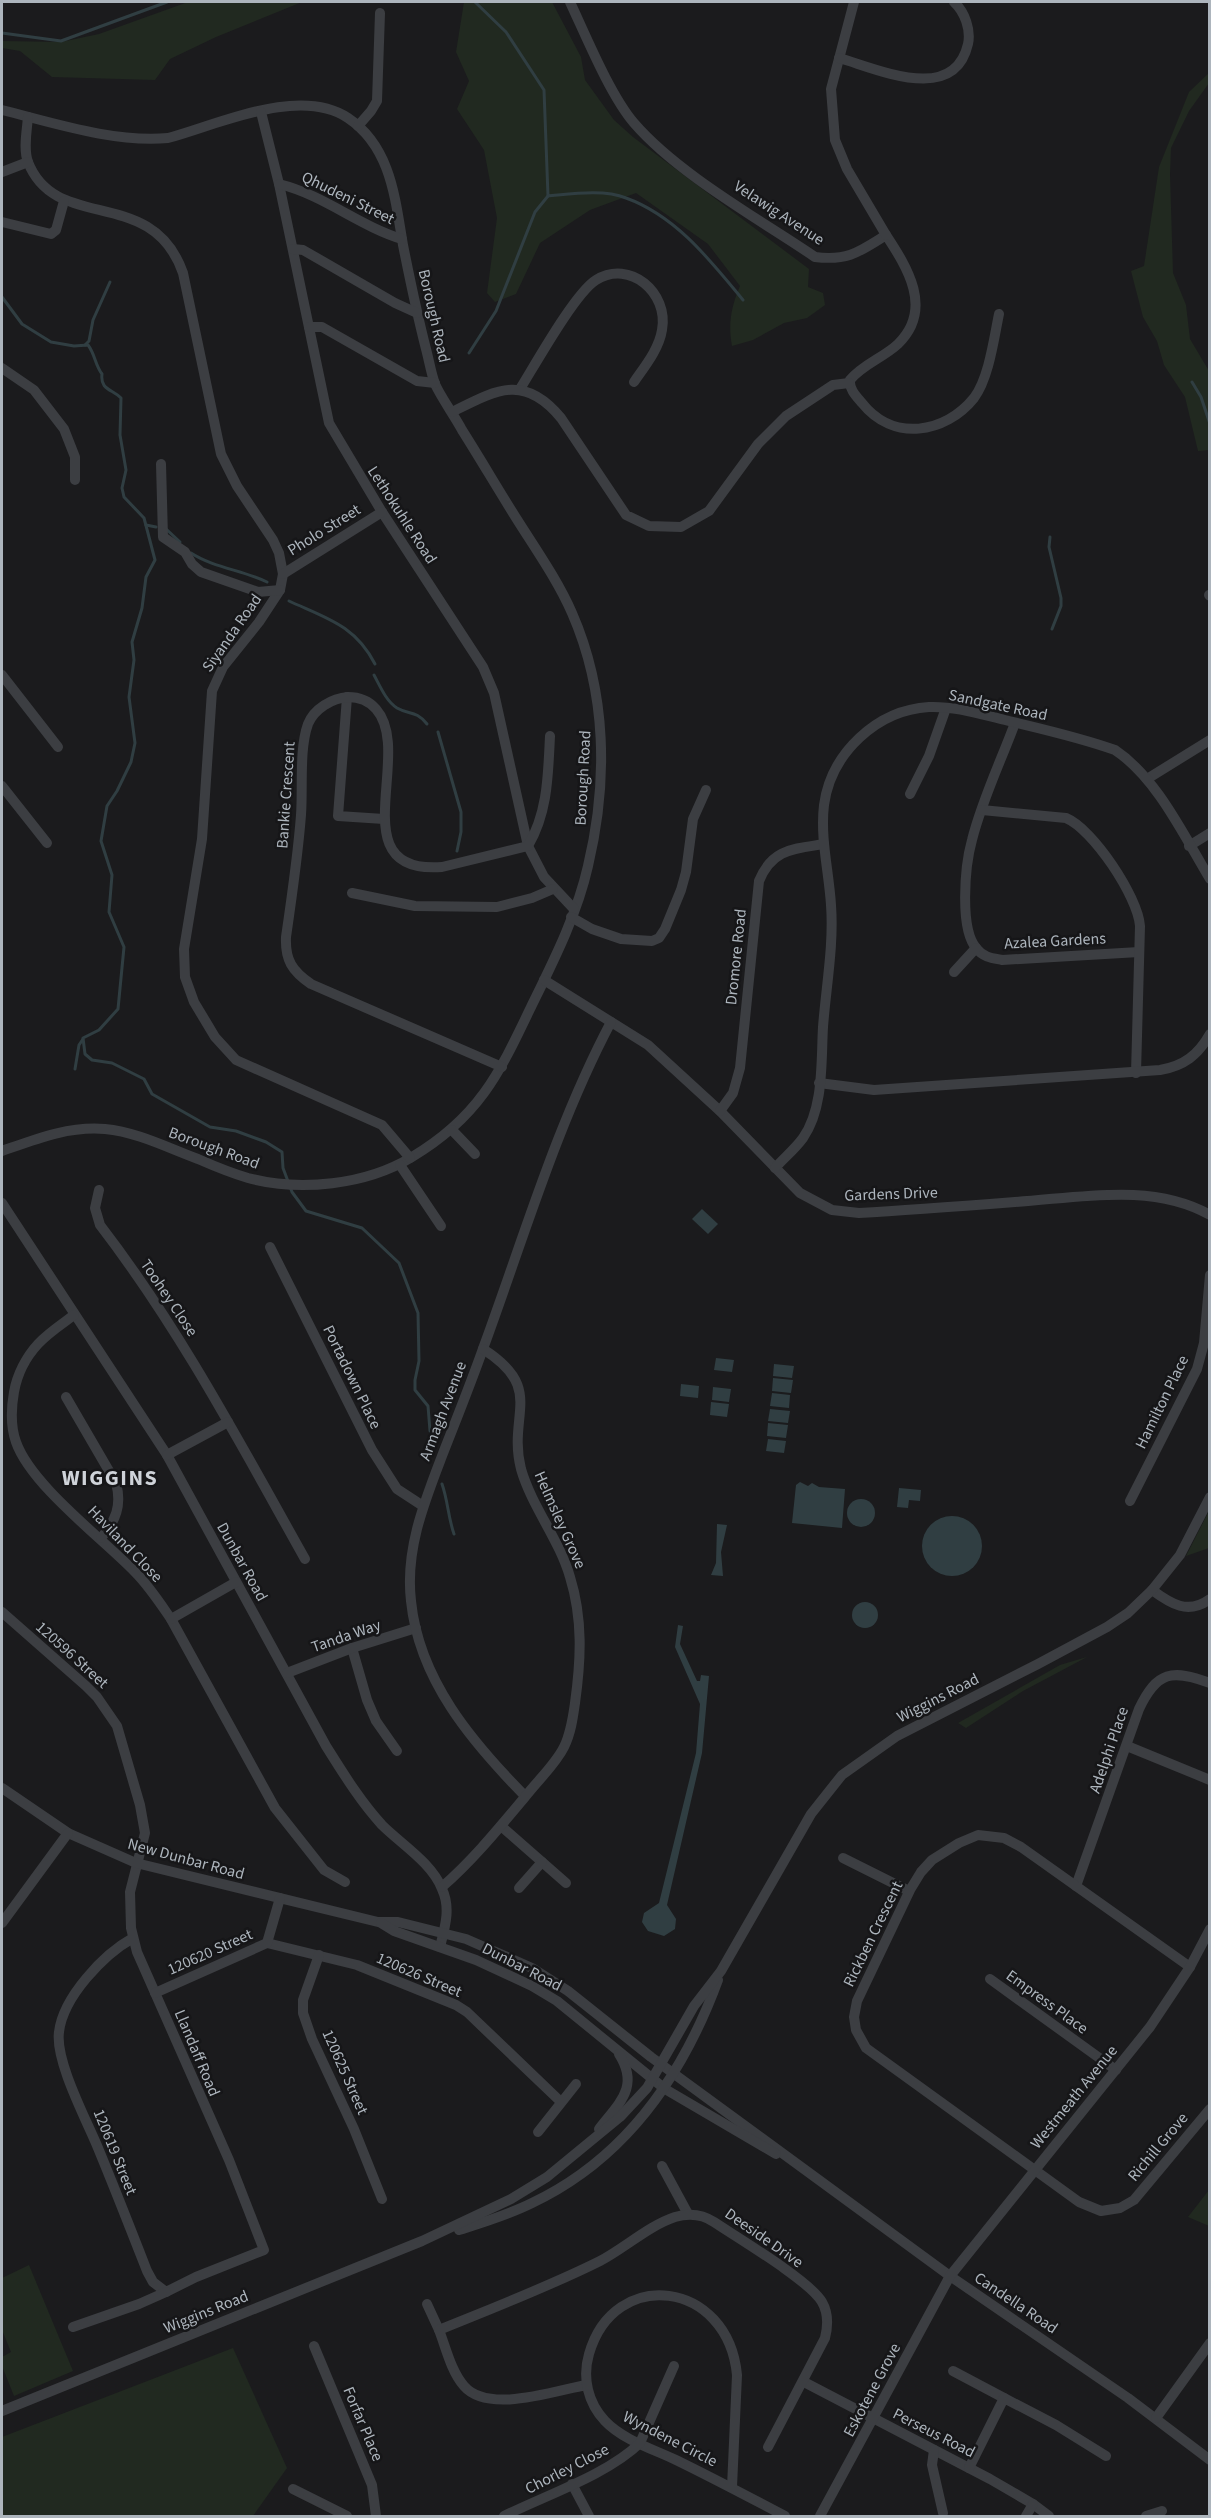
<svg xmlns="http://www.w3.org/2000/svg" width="1211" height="2518" font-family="'Source Sans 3',sans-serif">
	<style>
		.green { fill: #212920 }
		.water { fill: #303e42 }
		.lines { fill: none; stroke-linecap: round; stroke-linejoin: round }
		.stream { stroke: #303e42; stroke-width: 3 }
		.minor { stroke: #3c3e42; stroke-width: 10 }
		.labels { text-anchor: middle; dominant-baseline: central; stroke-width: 5; stroke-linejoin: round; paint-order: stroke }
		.street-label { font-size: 16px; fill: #adb5bd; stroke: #161618 }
		.district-label { font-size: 22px; font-weight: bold; letter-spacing: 1.5px; fill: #cfd3d9; stroke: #161618 }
	</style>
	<rect width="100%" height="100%" fill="#1b1b1d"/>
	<g class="green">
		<path d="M188 2H302L216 37 170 59 155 80 52 77 20 51 2 48V41L61 42 99 34Z"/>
		<path d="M464 2H552L581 57 585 80 614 120 633 137 809 269 808 287 823 293 825 305 807 318 784 323 753 340 732 346C728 324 731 307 740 286L708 244 636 193 590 210 540 243 516 294 495 302 487 293 497 218 484 150 457 109 469 81 456 52Z"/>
		<path d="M1209 73V83L1189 111 1171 148 1170 174 1173 273 1186 305 1190 339 1209 371V450L1198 451 1185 397 1164 365 1157 341 1143 317 1131 271 1144 266 1159 167 1189 92Z"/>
		<path d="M1209 1511V1548L1186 1556Z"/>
		<path d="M1087 1657 1023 1691 966 1728 958 1723 1060 1665Z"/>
		<path d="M1209 2190V2226L1188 2217Z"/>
		<path d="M29 2265 73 2371 14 2396 2 2366V2357L11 2352 2 2330V2278Z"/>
		<path d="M233 2348 287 2468 253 2516H2V2437Z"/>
	</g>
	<g class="water">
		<path d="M702 1209 718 1224 708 1234 692 1219Z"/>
		<path d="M716 1358 734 1360 732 1372 714 1370Z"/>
		<path d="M774 1364 794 1366 792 1378 773 1376Z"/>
		<path d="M773 1378 793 1380 791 1393 772 1391Z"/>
		<path d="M681 1384 699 1386 698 1398 680 1396Z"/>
		<path d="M713 1387 731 1389 729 1402 712 1400Z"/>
		<path d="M772 1393 790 1395 789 1408 770 1406Z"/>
		<path d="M711 1402 729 1404 727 1417 710 1415Z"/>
		<path d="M770 1409 790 1411 788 1423 768 1421Z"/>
		<path d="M768 1423 788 1425 786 1438 767 1436Z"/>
		<path d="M768 1439 786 1441 784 1453 766 1451Z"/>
		<path d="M800 1482 808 1486 812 1483 819 1487 845 1489 842 1528 792 1523 796 1485Z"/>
		<path d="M899 1488 921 1490 920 1501 909 1500 908 1508 897 1507Z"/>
		<circle cx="861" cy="1513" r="14"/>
		<circle cx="952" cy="1546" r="30"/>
		<path d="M717 1524 727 1525 721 1552 723 1576 711 1575 716 1563Z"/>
		<circle cx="865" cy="1615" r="13"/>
		<path d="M678 1625 683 1626 680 1644 697 1681H700L701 1675 709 1676 702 1753 667 1905 676 1919 675 1929 664 1936 648 1931 642 1922 644 1913 659 1903 696 1753 700 1704 675 1647Z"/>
	</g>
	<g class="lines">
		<g class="stream">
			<path d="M475 2 506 32 544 90 548 196C571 194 604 189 626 198 676 216 710 260 743 300"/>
			<path d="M2 33 61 41 167 2"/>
			<path d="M2 297 22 324 51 342 74 346 88 345C95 354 95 365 102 374 100 390 112 389 121 398L120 435 126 470 122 488 124 497 144 518 155 560 146 577 142 608 132 642 134 660 129 697 135 743 131 762 117 791 107 806 101 841 112 875 109 912 124 947 118 1009 99 1030 83 1038 85 1054 92 1060 112 1063 144 1079 152 1094 210 1127 236 1131 266 1142 282 1152 283 1168 292 1192 306 1211 362 1228 399 1263 418 1313 419 1361 415 1380V1390L428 1406 430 1431"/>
			<path d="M85 345 89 341 93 320 110 282"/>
			<path d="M469 353 496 311 535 212 548 196"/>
			<path d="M1192 382 1201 397 1210 424"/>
			<path d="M146 525 156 527"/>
			<path d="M165 528 180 542"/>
			<path d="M1050 537 1049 547 1061 598V606L1052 629"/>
			<path d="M191 553C214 568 243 570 267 582"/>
			<path d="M289 601C326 618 355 625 375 664"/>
			<path d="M374 675C380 686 386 701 397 708 409 715 416 710 427 724"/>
			<path d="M438 732 461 812V832L457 851"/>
			<path d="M75 1069 79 1045 83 1039"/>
			<path d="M442 1484C448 1501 448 1517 454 1534"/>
		</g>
		<g class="minor">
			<path d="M570 2C586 36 610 95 634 123 678 174 759 219 815 257 848 261 859 252 886 235 907 267 934 309 898 344 883 358 863 364 850 380 849 389 856 396 862 403 893 442 945 434 974 398 989 378 994 338 999 314"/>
			<path d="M854 2 831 89 835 140 847 169 886 235"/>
			<path d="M839 58C878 69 954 105 968 44 971 30 965 12 954 2"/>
			<path d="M2 110C54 123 115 143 168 138 219 124 300 86 348 118 391 147 395 198 403 245 410 280 417 314 426 349 429 360 431 373 435 384 442 399 454 415 462 430 481 460 499 491 518 521 537 551 558 581 572 613 607 693 608 782 588 866 577 915 553 962 531 1007 499 1074 479 1117 412 1157 366 1185 300 1192 248 1178 231 1173 214 1166 198 1159 168 1148 137 1132 105 1129 68 1126 36 1139 2 1151"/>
			<path d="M261 112 279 184 329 423 382 512 483 667 494 693 528 846 544 877 574 909"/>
			<path d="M28 117C27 130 23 149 28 162 56 234 152 184 183 273L221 454 237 486 273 540 279 553 283 574 280 590 259 622 223 667 212 691 202 839 184 949 185 977 194 1002 215 1037 236 1060 382 1125 410 1158"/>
			<path d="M358 126 371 111 377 101 380 13"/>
			<path d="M2 172 28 162"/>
			<path d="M279 184C324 195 359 226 402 239"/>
			<path d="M2 222 51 234 56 230 64 201"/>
			<path d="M293 249 303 250 395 303 417 313"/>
			<path d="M309 327H322L417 381 435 383"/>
			<path d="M2 368 34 390 64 429 75 457V480"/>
			<path d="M520 389C535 365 575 293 596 280 630 259 669 293 662 330 659 349 645 366 634 382"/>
			<path d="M452 412C496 390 524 373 561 418L626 515 649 526 681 527 709 511 758 444 786 416 833 385 849 383"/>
			<path d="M161 464 163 537 185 552 192 564 201 572 258 592 280 590"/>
			<path d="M283 574 382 512"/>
			<path d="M1209 595 1210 596"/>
			<path d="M2 675 58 747"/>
			<path d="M347 697 338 816 384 819"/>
			<path d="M1015 723C1001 761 982 800 972 840 965 865 959 930 977 949 983 957 992 958 1002 960L1139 952"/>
			<path d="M1147 779 1210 740"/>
			<path d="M2 786 47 843"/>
			<path d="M910 794 929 756 946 708"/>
			<path d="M982 810 1066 818C1093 829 1138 897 1140 926L1136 1073"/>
			<path d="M1189 846 1210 833"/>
			<path d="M352 893 415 906 497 907 532 898 553 889"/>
			<path d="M571 917 592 929 621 939 652 941 659 938 665 929 681 890 686 872 693 819 706 790"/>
			<path d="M954 972 976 948"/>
			<path d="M544 980 648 1045 720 1111 800 1193 832 1210 859 1213C911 1210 963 1206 1015 1202 1079 1198 1152 1182 1210 1215"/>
			<path d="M502 1067 311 984C292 971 285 960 286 937 292 896 298 855 301 815 303 788 299 749 308 724 314 709 332 698 348 697 359 697 369 701 376 709 415 753 339 875 442 867L528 846C548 812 548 775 550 736"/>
			<path d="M819 1083 874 1090 1160 1070C1184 1066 1198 1055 1210 1034"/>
			<path d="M720 1111 733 1093 740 1068 759 881C772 849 793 849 824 844"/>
			<path d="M452 1130 475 1154"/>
			<path d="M400 1165 441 1226"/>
			<path d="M775 1168C784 1158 795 1149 803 1138 824 1108 821 1062 823 1027 826 987 834 945 831 905 829 872 820 838 824 805 831 753 877 710 929 707 955 706 980 714 1005 720 1042 729 1079 737 1115 750 1157 778 1184 836 1210 879"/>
			<path d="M99 1190 95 1208 100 1225C180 1329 241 1445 305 1559"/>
			<path d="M2 1203 167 1455 326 1746C343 1773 360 1801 382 1825 401 1844 432 1863 442 1889 451 1908 445 1927 440 1947"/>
			<path d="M270 1247 372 1450 397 1489 423 1506"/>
			<path d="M74 1315C62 1324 48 1333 38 1344 26 1357 17 1375 14 1392 11 1409 10 1425 16 1442 31 1485 102 1538 135 1572 149 1586 160 1603 171 1619L275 1808 324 1870 345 1882"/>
			<path d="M66 1397 116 1483C122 1505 116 1521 101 1538"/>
			<path d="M167 1455 228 1422"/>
			<path d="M1130 1501 1197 1369 1204 1343 1210 1275"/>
			<path d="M1152 1590C1171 1604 1188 1615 1210 1599"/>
			<path d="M2 1612 86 1686 97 1697 117 1726 140 1805 145 1833 130 1892 131 1928 137 1952 229 2160 264 2250 196 2277 166 2292 153 2282 147 2271C131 2230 115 2189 98 2148 86 2119 55 2061 59 2032 63 1997 104 1954 133 1938"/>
			<path d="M171 1619 236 1582"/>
			<path d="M352 1648 367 1700 376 1721 397 1751"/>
			<path d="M287 1673 352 1648 416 1628"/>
			<path d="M1127 1746 1210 1780"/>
			<path d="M2 1788 68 1833 136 1863 378 1922H398L466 1939 532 1968 568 1991 651 2057 950 2276 1128 2398 1210 2460"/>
			<path d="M525 1796C472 1742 419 1680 411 1601 405 1550 424 1503 442 1456 456 1420 471 1383 484 1346 524 1237 557 1124 611 1022"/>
			<path d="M501 1826 566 1883"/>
			<path d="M843 1858 909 1891"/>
			<path d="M1076 1886 1139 1709C1157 1671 1172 1669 1210 1683"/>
			<path d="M442 1887C473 1860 499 1828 525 1797 538 1780 555 1765 564 1747 571 1733 573 1717 575 1703 581 1660 583 1619 570 1577 559 1539 532 1507 521 1469 507 1414 546 1389 483 1349"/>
			<path d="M519 1888 542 1862"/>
			<path d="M2 1923 68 1833"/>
			<path d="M381 1923 394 1931 476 1960 532 1986 557 2001 665 2089 776 2154"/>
			<path d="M267 1943 357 1965 456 2005 467 2012 561 2102"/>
			<path d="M319 1955 303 2000V2013L312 2039 354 2129 382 2199"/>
			<path d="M1190 1967 1021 1847 1004 1838 978 1835 959 1843 932 1860 921 1872 910 1890 857 2001 854 2017 856 2030 866 2048 1079 2202 1101 2211 1120 2208 1134 2200 1210 2109"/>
			<path d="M990 1979 1116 2070"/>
			<path d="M155 1993 267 1943 280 1898"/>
			<path d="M599 2129C619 2103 640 2087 619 2054"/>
			<path d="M538 2132 576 2084"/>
			<path d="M662 2166 688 2214"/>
			<path d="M459 2230C484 2222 508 2215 532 2203 627 2158 683 2075 718 1980"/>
			<path d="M427 2304 439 2330"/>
			<path d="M73 2327 139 2304 166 2292"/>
			<path d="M314 2346 372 2485 376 2516"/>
			<path d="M953 2371 1004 2398"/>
			<path d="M804 2382 990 2479 1033 2504 1049 2516"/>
			<path d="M586 2385C554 2391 488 2414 464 2386 451 2371 446 2348 439 2330 493 2308 548 2287 600 2261 625 2248 648 2226 675 2217 689 2213 702 2214 714 2222 738 2238 810 2281 822 2302 829 2314 828 2326 825 2338L768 2447"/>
			<path d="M2 2411 422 2241 511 2199 547 2177 620 2117 647 2088 694 2006 721 1971 811 1814 842 1775 897 1736 1038 1664 1107 1627 1128 1613 1152 1590 1180 1555 1210 1497"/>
			<path d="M1156 2418 1210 2343"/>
			<path d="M934 2450 932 2465 943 2513"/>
			<path d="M969 2468 1004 2398 1056 2425 1106 2456"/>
			<path d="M572 2484 589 2516"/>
			<path d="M732 2487 737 2375C728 2280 614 2266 589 2354 582 2378 588 2403 605 2421 623 2440 653 2449 676 2460 713 2478 749 2497 785 2516"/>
			<path d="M293 2489 347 2516"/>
			<path d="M504 2516C546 2495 607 2475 640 2443L674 2366"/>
			<path d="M820 2516 950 2276 1150 2027 1190 1967 1210 1929"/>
			<path d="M1026 2516 1033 2504"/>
			<path d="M1146 2516 1162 2511"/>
		</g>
	</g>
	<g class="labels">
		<g class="street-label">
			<text transform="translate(348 198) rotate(26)">Qhudeni Street</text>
			<text transform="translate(779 213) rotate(33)">Velawig Avenue</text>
			<text transform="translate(434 316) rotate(77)">Borough Road</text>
			<text transform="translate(402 515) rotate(57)">Lethokuhle Road</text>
			<text transform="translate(324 530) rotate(-32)">Pholo Street</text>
			<text transform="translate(232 633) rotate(-55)">Siyanda Road</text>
			<text transform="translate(998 705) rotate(12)">Sandgate Road</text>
			<text transform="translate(583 778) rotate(-87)">Borough Road</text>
			<text transform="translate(286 795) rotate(-86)">Bankie Crescent</text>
			<text transform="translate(1055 941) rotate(-3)">Azalea Gardens</text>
			<text transform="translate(736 957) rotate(-84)">Dromore Road</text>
			<text transform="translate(214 1148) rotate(20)">Borough Road</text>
			<text transform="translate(891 1194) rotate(-2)">Gardens Drive</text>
			<text transform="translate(169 1298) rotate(56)">Toohey Close</text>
			<text transform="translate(352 1377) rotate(64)">Portadown Place</text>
			<text transform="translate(1162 1402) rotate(-64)">Hamilton Place</text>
			<text transform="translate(443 1411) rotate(-69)">Armagh Avenue</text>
			<text transform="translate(560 1520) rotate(66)">Helmsley Grove</text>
			<text transform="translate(125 1544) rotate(46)">Haviland Close</text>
			<text transform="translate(242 1562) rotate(61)">Dunbar Road</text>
			<text transform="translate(346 1636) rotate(-19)">Tanda Way</text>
			<text transform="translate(72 1655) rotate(42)">120596 Street</text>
			<text transform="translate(938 1698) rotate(-27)">Wiggins Road</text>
			<text transform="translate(1109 1750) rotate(-71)">Adelphi Place</text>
			<text transform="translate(186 1859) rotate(15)">New Dunbar Road</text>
			<text transform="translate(873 1934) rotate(-64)">Rickben Crescent</text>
			<text transform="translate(210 1952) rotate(-24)">120620 Street</text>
			<text transform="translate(522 1967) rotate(27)">Dunbar Road</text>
			<text transform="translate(419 1975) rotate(23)">120626 Street</text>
			<text transform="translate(1047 2002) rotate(36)">Empress Place</text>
			<text transform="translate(197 2053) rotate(67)">Llandaff Road</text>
			<text transform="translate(345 2072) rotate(66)">120625 Street</text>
			<text transform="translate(1074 2097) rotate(-51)">Westmeath Avenue</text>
			<text transform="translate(1158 2147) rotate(-50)">Richill Grove</text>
			<text transform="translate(115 2152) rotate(68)">120619 Street</text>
			<text transform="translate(764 2238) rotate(35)">Deeside Drive</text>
			<text transform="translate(1016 2303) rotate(34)">Candella Road</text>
			<text transform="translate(206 2312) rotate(-22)">Wiggins Road</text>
			<text transform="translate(872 2390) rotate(-62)">Eskotene Grove</text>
			<text transform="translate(363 2424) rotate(67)">Forfar Place</text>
			<text transform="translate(934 2433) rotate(27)">Perseus Road</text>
			<text transform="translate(670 2439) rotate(27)">Wyndene Circle</text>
			<text transform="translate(567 2469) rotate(-27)">Chorley Close</text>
		</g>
		<g class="district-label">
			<text x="110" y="1478">WIGGINS</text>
		</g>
	</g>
	<rect width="1211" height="2518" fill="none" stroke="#adb5bd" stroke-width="6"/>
</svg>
